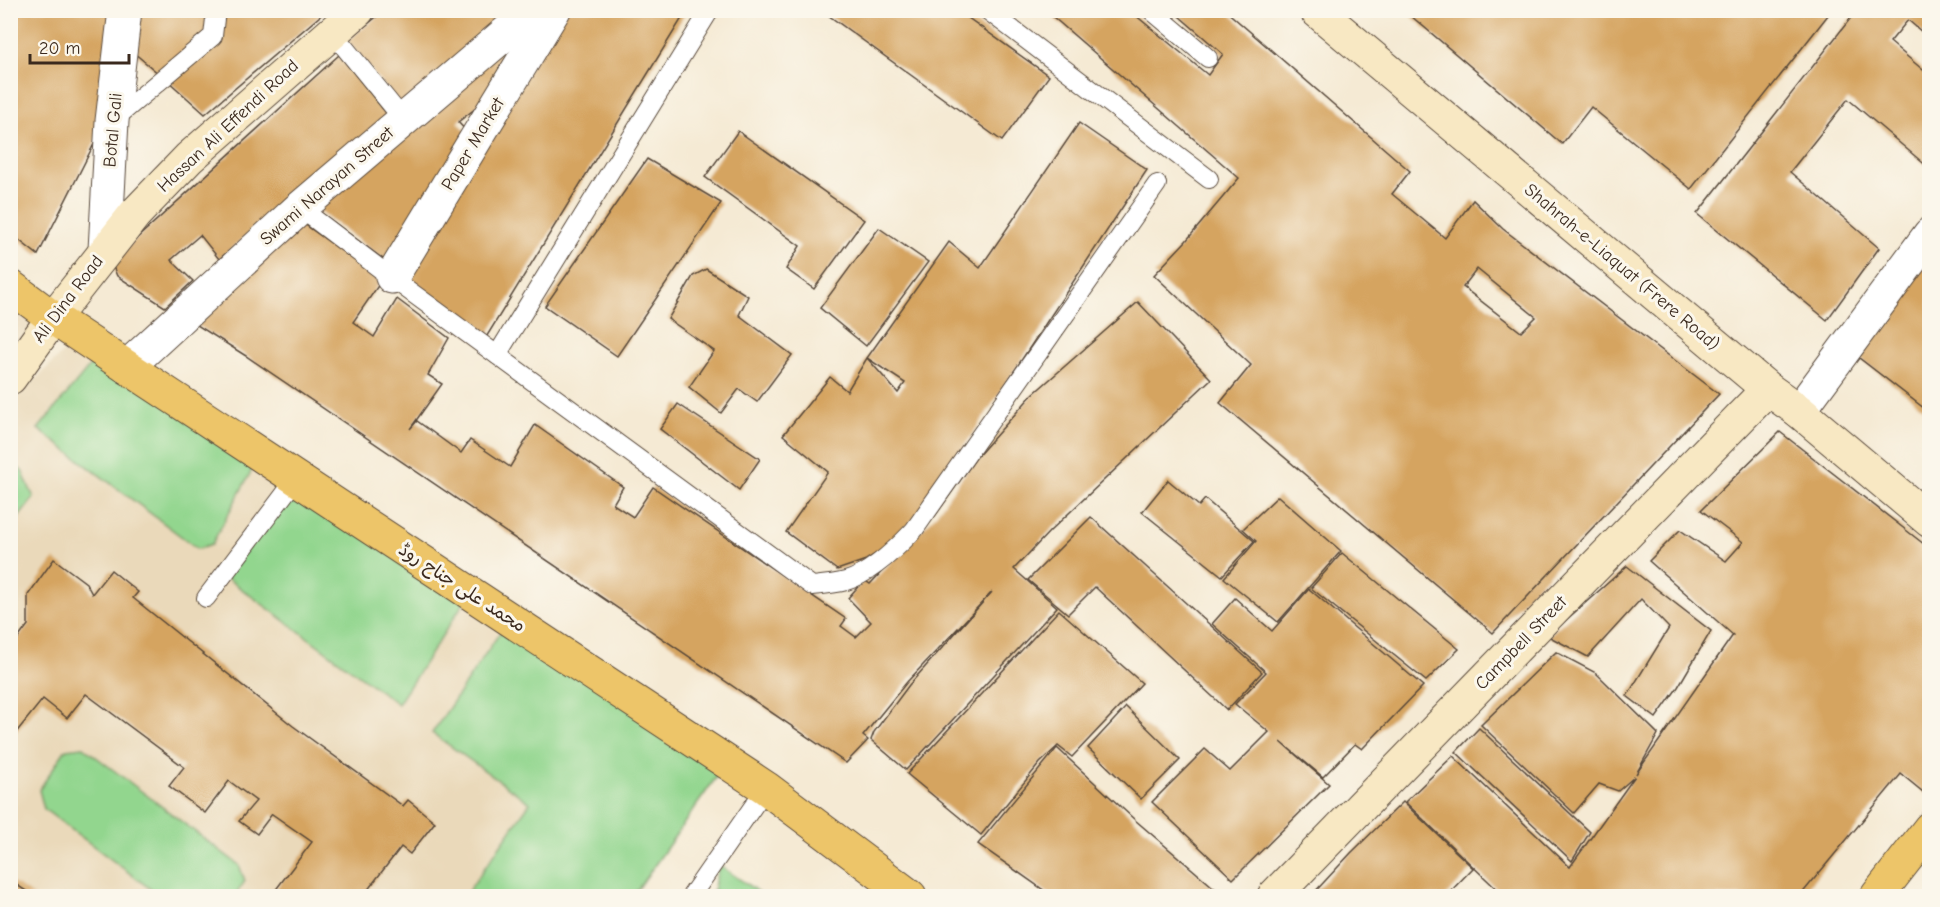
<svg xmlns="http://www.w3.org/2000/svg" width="1940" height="907" font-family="'Comic Neue','Playpen Sans Arabic',sans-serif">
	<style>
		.built { fill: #ead9ba }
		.green { fill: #92d68e; stroke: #668056; stroke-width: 1.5 }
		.building { fill: #d5a460; fill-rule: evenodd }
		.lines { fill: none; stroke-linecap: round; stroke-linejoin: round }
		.lane-casing { stroke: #574739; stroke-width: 20 }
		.street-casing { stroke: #574739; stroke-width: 35 }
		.secondary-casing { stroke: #574739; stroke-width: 35 }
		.primary-casing { stroke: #574739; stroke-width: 35 }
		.highway-casing { stroke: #574739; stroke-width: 35 }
		.lane { stroke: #fff; stroke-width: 18 }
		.street { stroke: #fff; stroke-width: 33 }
		.secondary { stroke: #f8e8c3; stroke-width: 33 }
		.primary { stroke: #edc569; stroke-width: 33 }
		.highway { stroke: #edc569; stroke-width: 33 }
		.labels { text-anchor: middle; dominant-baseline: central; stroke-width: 6; stroke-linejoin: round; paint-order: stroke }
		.street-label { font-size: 18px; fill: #3b2a1e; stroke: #fbf7ec }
	</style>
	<rect width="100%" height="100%" fill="#fbf7ec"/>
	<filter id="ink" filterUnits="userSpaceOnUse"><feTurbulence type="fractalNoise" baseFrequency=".0167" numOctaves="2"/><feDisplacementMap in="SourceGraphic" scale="12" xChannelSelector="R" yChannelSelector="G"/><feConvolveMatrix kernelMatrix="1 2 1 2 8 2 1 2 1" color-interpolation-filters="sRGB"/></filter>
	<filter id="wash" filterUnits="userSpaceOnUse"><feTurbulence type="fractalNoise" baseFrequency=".008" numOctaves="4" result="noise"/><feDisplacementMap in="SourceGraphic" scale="24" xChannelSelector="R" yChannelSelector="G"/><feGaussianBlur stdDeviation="1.35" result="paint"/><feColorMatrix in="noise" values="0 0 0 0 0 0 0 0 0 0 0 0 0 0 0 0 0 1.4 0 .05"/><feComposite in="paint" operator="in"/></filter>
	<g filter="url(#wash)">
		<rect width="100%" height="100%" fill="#f5ead4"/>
		<g class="built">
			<path d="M11 287 53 318 11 372Z"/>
			<path d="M80 336 727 762 633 896H11V403Z"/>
		</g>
		<g class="green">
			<path d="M102 351 260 455 212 544 198 549 38 429Z"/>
			<path d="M11 462 22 471 34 498 11 527Z"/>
			<path d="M295 480 470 593 398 704 224 576Z"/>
			<path d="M509 619 727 762 633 896H465L530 803 432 733Z"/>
			<path d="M83 747 239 865 245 881 235 896H160L44 809 39 790 66 749Z"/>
			<path d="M719 865 764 896H712Z"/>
		</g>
		<g id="blocks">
			<g class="building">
				<path d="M10 10H113L99 134 38 255 10 233Z"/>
				<path d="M138 10H211L208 35 159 74 133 52Z"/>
				<path d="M222 10H327L205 114 167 80Z"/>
				<path d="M385 10H514L401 107 347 41Z"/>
				<path d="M544 10 499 90 458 122 470 135 391 265 314 207Z"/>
				<path d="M564 10H687L482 344 400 284Z"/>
				<path d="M821 10H957L1049 76 1002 141Z"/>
				<path d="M1045 10H1129L1208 75 1223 54 1172 10H1225L1410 171 1392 194 1445 238 1473 200 1503 229 1719 394 1493 633 1220 403 1251 365 1154 275 1186 241 1239 178ZM1477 269 1536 317 1521 332 1463 287Z"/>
				<path d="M1404 10H1832L1691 189 1591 107 1562 144Z"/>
				<path d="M1857 10H1929V38L1908 20 1890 42 1929 75V168L1848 99 1790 172 1879 248 1827 320 1697 214Z"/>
				<path d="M339 55 390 118 219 259 200 235 171 260 193 281 165 307 117 276 112 264 115 258Z"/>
				<path d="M1079 123 1147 170 929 500 897 540 866 560 837 570 786 532 828 472 783 435 830 377 847 391 867 358 898 393 905 383 867 358 949 242 980 268Z"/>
				<path d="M738 131 864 220 814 289 786 269 800 246 705 177Z"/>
				<path d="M647 159 721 203 617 356 545 306Z"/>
				<path d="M300 221 382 280 353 322 374 337 397 299 449 338 428 375 442 384 410 429 417 421 461 453 470 440 510 467 535 425 623 487 613 504 633 517 653 487 846 619 841 626 856 637 871 622 848 598 864 580 870 584 935 516 976 458 1032 395 1138 302 1211 379 1050 531 1014 569 1057 607 906 770 871 740 874 732 909 685 992 592 907 682 863 736 868 740 846 763 246 356 189 320Z"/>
				<path d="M879 228 928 262 866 346 820 308Z"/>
				<path d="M1929 234V412L1845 347Z"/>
				<path d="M706 269 748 296 739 315 792 355 757 402 739 389 721 413 689 387 714 351 668 319 693 276Z"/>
				<path d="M678 404 760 459 739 490 660 429Z"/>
				<path d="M1780 432 1929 548V794L1928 796 1901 774 1800 896H1504L1405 802 1453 756 1570 867 1635 776 1618 791 1599 784 1574 813 1481 725 1556 652 1596 673 1658 734 1636 774 1733 635 1649 561 1680 530 1726 561 1743 542 1701 510Z"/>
				<path d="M1168 480 1199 506 1205 499 1254 541 1222 576 1142 512Z"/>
				<path d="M1278 496 1341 551 1278 622 1224 578 1256 541 1243 529Z"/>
				<path d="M1091 517 1262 672 1227 710 1095 587 1068 614 1028 580Z"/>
				<path d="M1342 553 1459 649 1426 681 1311 588Z"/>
				<path d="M54 559 86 583 92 594 111 570 138 592 133 598 293 726 403 806 408 800 435 822 410 854 401 847 363 896H271L312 842 272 814 257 834 239 821 256 801 229 781 205 813 169 786 184 767 86 694 67 718 43 699 10 740V649L28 625V595Z"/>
				<path d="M1627 566 1711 631 1678 687 1656 718 1627 696 1669 628 1641 599 1588 657 1548 636Z"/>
				<path d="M1309 589 1423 686 1362 749 1355 744 1323 777 1281 742 1329 784 1233 879 1152 802 1205 749 1230 771 1269 732 1235 704 1266 672 1212 624 1235 598 1272 631Z"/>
				<path d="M1059 610 1142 683 1072 757 1058 746 1040 763 981 835 907 774Z"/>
				<path d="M1126 707 1180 760 1141 799 1088 748Z"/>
				<path d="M1479 728 1590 832 1572 861 1456 752Z"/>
				<path d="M1057 748 1135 820 1220 893 1216 896H1052L978 844Z"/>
				<path d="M1403 802 1473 868 1446 896H1311L1351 853Z"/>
				<path d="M12 882 34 896H10Z"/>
			</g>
		</g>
	</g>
	<g filter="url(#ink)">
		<use href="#blocks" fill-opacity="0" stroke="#574739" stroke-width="1.5"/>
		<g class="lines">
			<g class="lane-casing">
				<g id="lane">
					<path d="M987 10 1209 179"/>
					<path d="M1151 10 1208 58"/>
					<path d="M332 32 403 119"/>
					<path d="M112 121 213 36 216 10"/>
					<path d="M300 208 400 284 812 586C823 585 835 584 846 581 870 574 897 548 914 530L1157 184"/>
					<path d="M497 355 710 10"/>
					<path d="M206 598 296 479"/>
					<path d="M691 896 766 788"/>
				</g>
			</g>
			<g class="street-casing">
				<g id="street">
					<path d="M105 250 112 121 125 10"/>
					<path d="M392 277 554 10"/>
					<path d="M127 367 300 208 533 10"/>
					<path d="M1799 411 1930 234"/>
				</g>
			</g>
			<g class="secondary-casing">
				<g id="secondary">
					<path d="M1316 10 1768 389 1799 411 1930 521"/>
					<path d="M10 378 53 318 135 214 189 158 358 10"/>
					<path d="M1274 896 1768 389"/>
				</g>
			</g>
			<g class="primary-casing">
				<path id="primary" d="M1877 896 1930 828"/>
			</g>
			<g class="highway-casing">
				<path id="highway" d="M10 286 53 318 127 367 766 788 910 896"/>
			</g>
			<use href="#lane" class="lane"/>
			<use href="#street" class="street"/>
			<use href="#secondary" class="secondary"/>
			<use href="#primary" class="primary"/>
			<use href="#highway" class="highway"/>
		</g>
	</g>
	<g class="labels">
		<g class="street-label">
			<text transform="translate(228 126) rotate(-43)">Hassan Ali Effendi Road</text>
			<text transform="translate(113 130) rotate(-85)">Botal Gali</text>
			<text transform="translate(473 144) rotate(-59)">Paper Market</text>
			<text transform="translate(327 186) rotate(-41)">Swami Narayan Street</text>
			<text transform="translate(1622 267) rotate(40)">Shahrah-e-Liaquat (Frere Road)</text>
			<text transform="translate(68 299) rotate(-53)">Ali Dina Road</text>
			<text transform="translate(462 588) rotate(33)">محمد علی جناح روڈ</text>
			<text transform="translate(1521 643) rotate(-46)">Campbell Street</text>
		</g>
	</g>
	<rect width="1940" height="907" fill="none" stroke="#fbf7ec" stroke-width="36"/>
	<path d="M30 54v9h99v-9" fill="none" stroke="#3b2a1e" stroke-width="3"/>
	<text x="39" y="54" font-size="18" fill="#3b2a1e" stroke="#fbf7ec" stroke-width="4.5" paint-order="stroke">20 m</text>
</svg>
